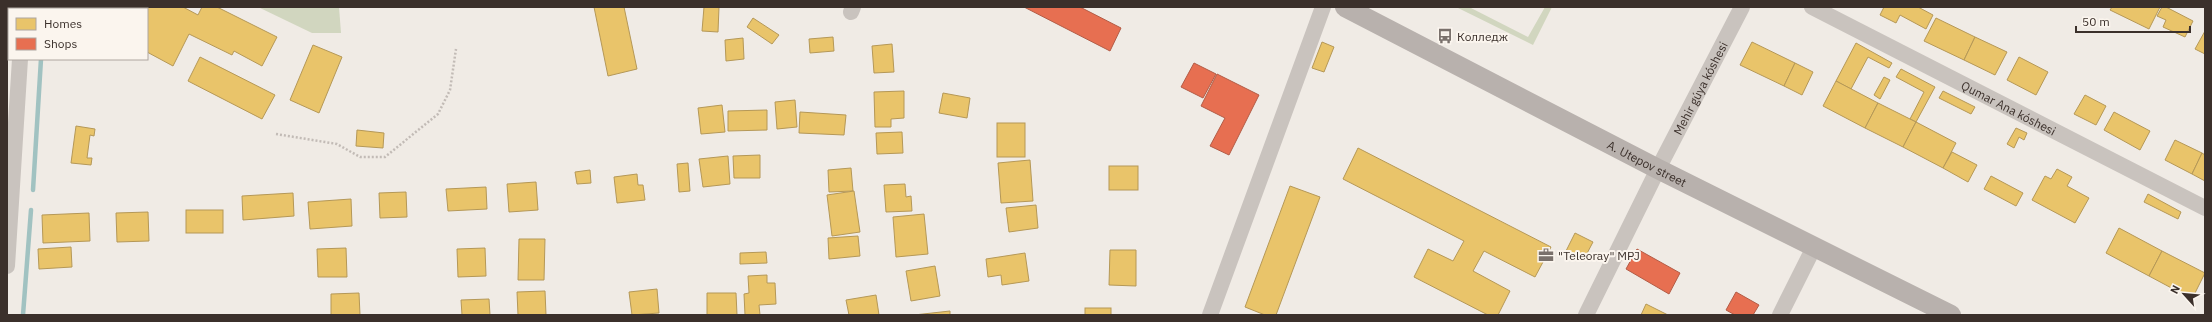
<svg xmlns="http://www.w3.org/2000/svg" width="2212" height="322" font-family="'IBM Plex Sans',sans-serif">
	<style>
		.green { fill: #d1d6bf }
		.homes { fill: #e9c46a; stroke: #b59857 }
		.shops { fill: #e76f51; stroke: #b35c46 }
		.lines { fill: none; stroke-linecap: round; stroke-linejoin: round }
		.stream { stroke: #a1c2c1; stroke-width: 4.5 }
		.path { stroke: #c2bbb6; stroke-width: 2.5; stroke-dasharray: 2 2; stroke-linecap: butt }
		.minor { stroke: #c9c3be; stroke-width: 16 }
		.major { stroke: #b8b1ad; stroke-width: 20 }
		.labels { text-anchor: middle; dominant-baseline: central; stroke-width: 4; stroke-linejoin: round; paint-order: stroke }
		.poi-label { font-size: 12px; fill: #3b302b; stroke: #fbf5ee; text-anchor: start }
		.street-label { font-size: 12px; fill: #3b302b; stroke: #fbf5ee }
	</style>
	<rect width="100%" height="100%" fill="#f0ebe5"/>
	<g class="green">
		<path d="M258 7H339L341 33H312Z"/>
		<path d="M1456 7H1469L1528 37 1545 7H1552L1533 45Z"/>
	</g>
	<g class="homes">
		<path d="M115 7H183L198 15 202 7H217L277 37 262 66 234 51 232 55 189 34 173 66 147 52V9H119Z"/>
		<path d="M594 7H624L637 69 608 76Z"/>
		<path d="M704 7H719L718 32 702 31Z"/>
		<path d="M1884 7H1918L1933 15 1926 29 1900 15 1896 23 1880 15Z"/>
		<path d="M2112 7H2160L2149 29 2110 10Z"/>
		<path d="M2162 7H2166L2193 21 2185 37 2163 27 2166 20 2157 16Z"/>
		<path d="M753 18 779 35 772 44 747 27Z"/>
		<path d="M1936 18 1975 37 1964 60 1924 41Z"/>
		<path d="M2205 31V54L2195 49Z"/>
		<path d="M833 37 834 51 810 53 809 39Z"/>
		<path d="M1975 37 2007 52 1995 75 1964 60Z"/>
		<path d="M743 38 744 59 726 61 725 40Z"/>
		<path d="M1322 42 1334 47 1324 72 1312 68Z"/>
		<path d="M1752 42 1795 63 1784 86 1740 65Z"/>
		<path d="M1856 43 1892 63 1889 68 1868 57 1851 89 1836 81Z"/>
		<path d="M892 44 894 72 874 73 872 46Z"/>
		<path d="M313 45 342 57 319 113 290 100Z"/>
		<path d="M200 57 275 95 262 119 188 81Z"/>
		<path d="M2019 57 2048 72 2036 95 2007 80Z"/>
		<path d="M1795 63 1813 72 1802 95 1784 86Z"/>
		<path d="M1901 69 1935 87 1916 122 1910 119 1924 92 1896 77Z"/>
		<path d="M1884 77 1890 80 1880 99 1874 95Z"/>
		<path d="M1836 81 1878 103 1865 128 1823 106Z"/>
		<path d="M904 91V118L891 119V127H875L874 92Z"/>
		<path d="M1943 91 1975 107 1971 114 1939 98Z"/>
		<path d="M943 93 970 98 967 118 939 113Z"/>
		<path d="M2085 95 2106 106 2096 125 2074 114Z"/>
		<path d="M795 100 797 127 777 129 775 102Z"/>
		<path d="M1878 103 1916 122 1903 147 1865 128Z"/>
		<path d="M722 105 725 132 701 134 698 108Z"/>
		<path d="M767 110V130L728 131V111Z"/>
		<path d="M800 112 846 115 844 135 799 133Z"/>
		<path d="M2114 112 2150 131 2140 150 2104 130Z"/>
		<path d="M1916 122 1956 143 1943 168 1903 147Z"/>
		<rect x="997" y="123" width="28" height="34"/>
		<path d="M76 126 95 129 94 136 90 135 87 158H92L91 165 71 163Z"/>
		<path d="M2016 128 2027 133 2024 140 2019 137 2014 148 2007 144Z"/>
		<path d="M357 130 384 133 383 148 356 146Z"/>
		<path d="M902 132 903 153 877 154 876 133Z"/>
		<path d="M2175 140 2202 153 2192 174 2165 160Z"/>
		<path d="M1358 148 1551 247 1535 277 1484 251 1473 271 1510 291 1498 315H1488L1414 277 1428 249 1453 261 1464 241 1343 179Z"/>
		<path d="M1952 152 1977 165 1968 182 1943 168Z"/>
		<path d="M2202 153 2205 155V181L2192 174Z"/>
		<path d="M760 155V178H734L733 156Z"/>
		<path d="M728 156 730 184 703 187 699 159Z"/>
		<path d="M1030 160 1033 201 1001 203 998 163Z"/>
		<path d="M688 163 690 191 679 192 677 164Z"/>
		<rect x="1109" y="166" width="29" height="24"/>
		<path d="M851 168 853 191 829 192 828 170Z"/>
		<path d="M2057 169 2072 177 2067 186 2089 198 2075 223 2032 200 2045 176 2051 179Z"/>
		<path d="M590 170 591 183 577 184 575 172Z"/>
		<path d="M637 174 638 185H643L645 200 617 203 614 177Z"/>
		<path d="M1991 176 2023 193 2016 206 1984 189Z"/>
		<path d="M536 182 538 210 509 212 507 184Z"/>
		<path d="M905 184 906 197 911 196 912 211 886 212 884 185Z"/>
		<path d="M1290 186 1320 197 1276 315H1265L1245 307Z"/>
		<path d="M486 187 487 209 448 211 446 189Z"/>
		<path d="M854 191 860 232 832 236 827 195Z"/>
		<path d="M406 192 407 217 380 218 379 193Z"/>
		<path d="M293 193 294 216 243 220 242 196Z"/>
		<path d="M2148 194 2181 212 2178 219 2144 202Z"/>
		<path d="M351 199 352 226 310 229 308 202Z"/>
		<path d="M1036 205 1038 228 1009 232 1006 208Z"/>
		<rect x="186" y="210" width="37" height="23"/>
		<path d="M148 212 149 241 117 242 116 213Z"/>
		<path d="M89 213 90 241 43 243 42 215Z"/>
		<path d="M924 214 928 254 896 257 893 217Z"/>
		<path d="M2119 228 2162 251 2149 276 2106 253Z"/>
		<path d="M1575 233 1593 242 1583 261 1566 251Z"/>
		<path d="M858 236 860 256 829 259 828 238Z"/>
		<path d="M519 239H545L544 280H518Z"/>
		<path d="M71 247 72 267 39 269 38 249Z"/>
		<path d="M346 248 347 277H318L317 249Z"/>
		<path d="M485 248 486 276 458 277 457 249Z"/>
		<path d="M1110 250H1136V286L1109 285Z"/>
		<path d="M2162 251 2205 273 2192 299 2149 276Z"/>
		<path d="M766 252 767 263 740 264V253Z"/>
		<path d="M1025 253 1029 281 1002 285 1001 275 988 277 986 259Z"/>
		<path d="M935 266 940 296 911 301 906 271Z"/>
		<path d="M767 275V283H775L776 304 759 305 760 315H745L744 294 749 293 748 276Z"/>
		<path d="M657 289 659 313 632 315 629 292Z"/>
		<path d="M545 291 546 315H518L517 292Z"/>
		<path d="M359 293 360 315H331V294Z"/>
		<path d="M707 293H736L737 315H707Z"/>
		<path d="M876 295 879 315H849L846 300Z"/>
		<path d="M489 299 490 315H462L461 300Z"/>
		<path d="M1646 304 1668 315H1641Z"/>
		<rect x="1085" y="308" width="26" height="7"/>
		<path d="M950 311V315H914Z"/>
	</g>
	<g class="shops">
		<path d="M1024 7H1080L1121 28 1110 51Z"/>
		<path d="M1194 63 1216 74 1203 98 1181 87Z"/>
		<path d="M1217 74 1259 95 1229 155 1210 146 1225 118 1201 106Z"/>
		<path d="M1637 249 1680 273 1669 294 1626 269Z"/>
		<path d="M1736 292 1759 305 1753 315H1735L1726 310Z"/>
	</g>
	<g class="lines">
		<g class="stream">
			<path d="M44 9V7"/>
			<path d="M33 190 41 59"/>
			<path d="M23 315 31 210"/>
		</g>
		<path class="path" d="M276 134 337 144 360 157H385L438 114 450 90 456 49"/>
		<g class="minor">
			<path id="s1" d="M1812 7 2205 208"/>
			<path d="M24 9V7"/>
			<path d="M851 12 853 7"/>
			<path d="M7 266 20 59"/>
			<path d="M1210 315 1323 7"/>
			<path id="s2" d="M1586 315 1658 169 1742 7"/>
			<path d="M1780 315 1814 247"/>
		</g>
		<path class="major" id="s3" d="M1345 7 1658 169 1951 315"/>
	</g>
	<defs>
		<g id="bus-bare" transform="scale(1.2)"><path d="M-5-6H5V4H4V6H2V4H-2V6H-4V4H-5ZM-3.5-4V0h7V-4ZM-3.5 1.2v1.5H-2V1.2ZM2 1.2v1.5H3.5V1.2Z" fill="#7a716c" stroke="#fbf5ee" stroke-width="2.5" paint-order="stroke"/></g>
		<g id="office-bare" transform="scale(1.2)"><path d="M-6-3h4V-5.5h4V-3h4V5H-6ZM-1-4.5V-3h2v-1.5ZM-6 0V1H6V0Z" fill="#7a716c" stroke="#fbf5ee" stroke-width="2.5" paint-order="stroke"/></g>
	</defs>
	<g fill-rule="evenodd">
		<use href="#bus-bare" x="1445" y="36"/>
		<use href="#office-bare" x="1546" y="255"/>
	</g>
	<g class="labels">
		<g class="poi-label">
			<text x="1457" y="36">Колледж</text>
			<text x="1558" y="255">"Teleoray" MPJ</text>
		</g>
		<g class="street-label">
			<text stroke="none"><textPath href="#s2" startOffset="254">Mehir gúyа kóshesi</textPath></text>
			<text stroke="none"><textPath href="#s1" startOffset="221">Qumar Ana kóshesi</textPath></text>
			<text stroke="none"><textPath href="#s3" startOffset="340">A. Utepov street</textPath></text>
		</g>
	</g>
	<rect width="2212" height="322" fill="none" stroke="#3b302b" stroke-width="16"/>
	<rect x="8" y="8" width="140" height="52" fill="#fbf5ee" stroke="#aea6a0"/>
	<rect x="16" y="18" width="20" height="12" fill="#e9c46a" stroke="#aea6a0"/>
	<text x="44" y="28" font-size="12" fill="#3b302b">Homes</text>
	<rect x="16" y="38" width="20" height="12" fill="#e76f51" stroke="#aea6a0"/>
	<text x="44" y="48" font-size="12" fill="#3b302b">Shops</text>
	<g transform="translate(2184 294) rotate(297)" stroke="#fbf5ee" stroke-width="3" paint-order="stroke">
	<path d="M0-3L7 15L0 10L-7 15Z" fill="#3b302b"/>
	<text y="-6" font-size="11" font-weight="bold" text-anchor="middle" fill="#3b302b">N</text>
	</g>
	<path d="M2076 26v6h114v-6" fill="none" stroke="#3b302b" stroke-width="2"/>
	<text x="2082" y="26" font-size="12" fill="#3b302b" stroke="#fbf5ee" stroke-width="3" paint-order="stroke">50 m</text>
</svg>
